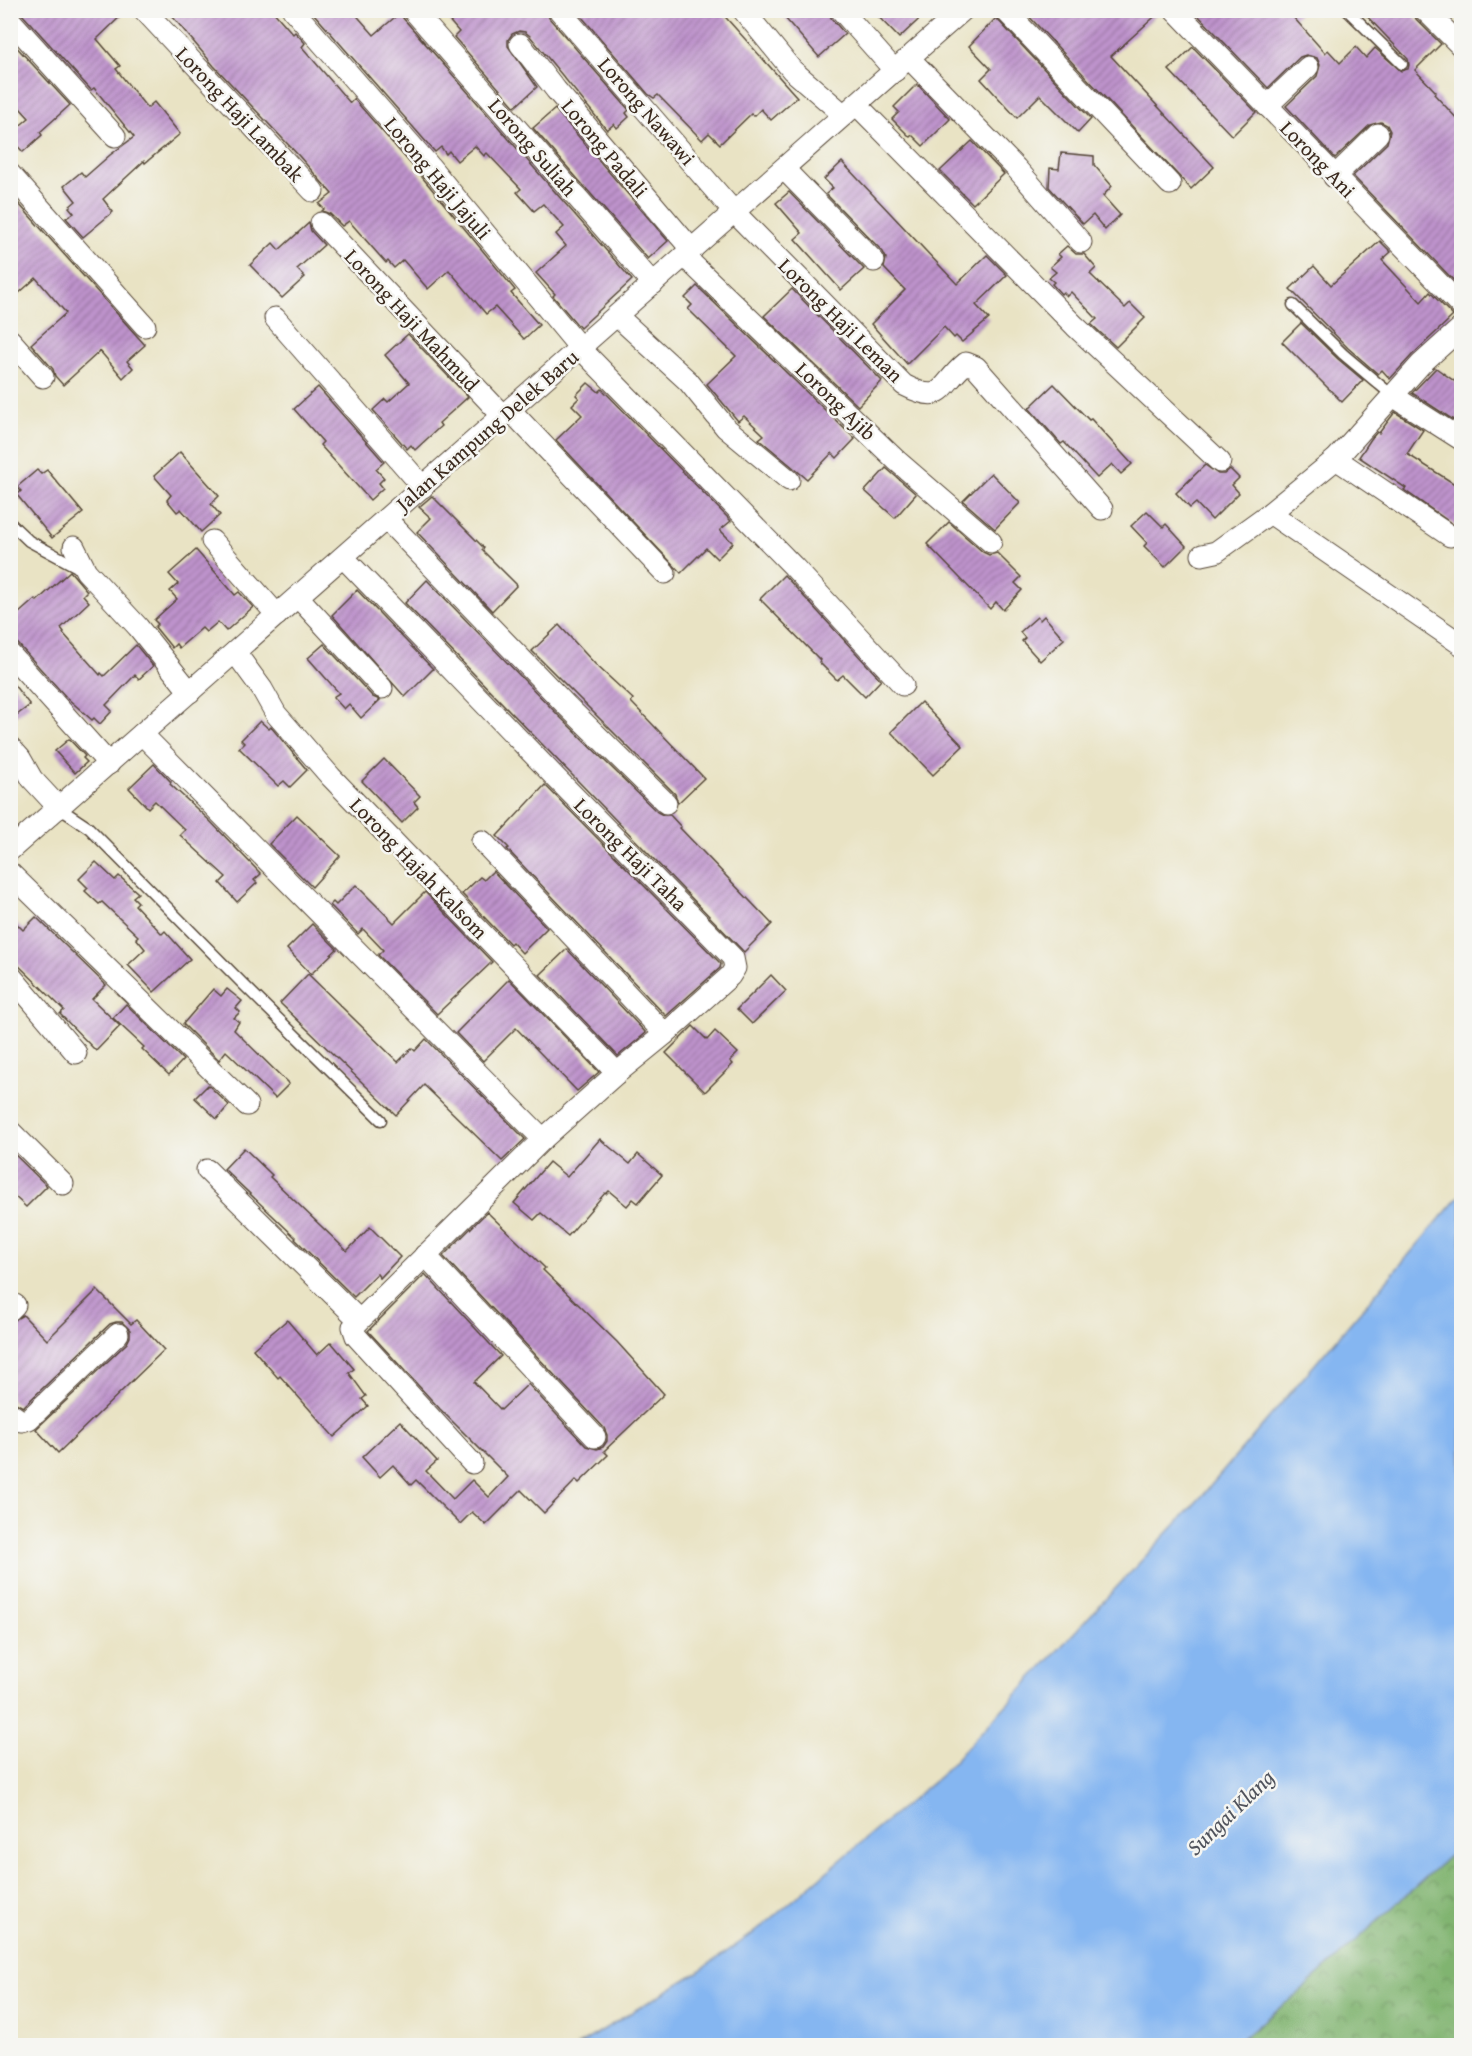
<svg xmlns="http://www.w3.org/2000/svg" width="1472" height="2056" font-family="'Gentium Book Plus',serif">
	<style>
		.forest { fill: url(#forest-crowns); stroke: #5e6f47; stroke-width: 1.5 }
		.water { fill: #85b6f1; stroke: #607088; stroke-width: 1.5 }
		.building { fill: url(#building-hatch) }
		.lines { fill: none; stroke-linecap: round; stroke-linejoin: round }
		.service-casing { stroke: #554637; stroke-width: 13 }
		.minor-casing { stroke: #554637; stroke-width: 23 }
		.service { stroke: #fff; stroke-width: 10 }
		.minor { stroke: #fff; stroke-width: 21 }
		.labels { text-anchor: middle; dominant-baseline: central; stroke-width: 5; stroke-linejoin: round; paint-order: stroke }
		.street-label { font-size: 21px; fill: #3b2a1e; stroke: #f6f6f2 }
		.water-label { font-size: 22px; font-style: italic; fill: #51545d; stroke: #f6f6f2 }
	</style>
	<defs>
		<pattern id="forest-crowns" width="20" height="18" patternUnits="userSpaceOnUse" patternTransform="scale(1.5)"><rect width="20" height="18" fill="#80b470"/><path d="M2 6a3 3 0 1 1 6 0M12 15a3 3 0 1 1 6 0" fill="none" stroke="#6a935b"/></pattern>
		<pattern id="building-hatch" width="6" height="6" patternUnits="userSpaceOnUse" patternTransform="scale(1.5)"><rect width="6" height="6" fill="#be93cc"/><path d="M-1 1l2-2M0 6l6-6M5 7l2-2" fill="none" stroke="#9c78a5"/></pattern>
	</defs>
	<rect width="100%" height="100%" fill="#f6f6f2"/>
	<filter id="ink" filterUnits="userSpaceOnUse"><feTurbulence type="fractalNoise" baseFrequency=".0167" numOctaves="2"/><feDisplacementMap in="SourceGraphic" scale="12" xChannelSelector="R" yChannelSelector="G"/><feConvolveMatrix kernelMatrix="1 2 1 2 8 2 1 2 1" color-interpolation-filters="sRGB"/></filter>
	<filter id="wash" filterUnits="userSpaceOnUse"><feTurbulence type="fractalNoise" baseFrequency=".008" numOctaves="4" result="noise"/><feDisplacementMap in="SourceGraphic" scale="24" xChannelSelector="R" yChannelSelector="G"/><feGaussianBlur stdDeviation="1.35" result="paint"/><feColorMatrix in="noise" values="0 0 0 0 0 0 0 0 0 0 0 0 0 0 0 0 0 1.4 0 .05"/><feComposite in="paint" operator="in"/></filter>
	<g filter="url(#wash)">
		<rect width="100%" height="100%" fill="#e9e3c4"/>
		<path class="forest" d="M1461 1845V2045L1234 2046 1305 1987Z"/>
		<path class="water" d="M1461 1194V1845L1305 1987 1234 2045H578L696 1973 758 1930 941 1775 1201 1497Z"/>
		<g id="blocks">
			<g class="building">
				<path d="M24 10H127L97 39 120 66 116 69 147 108 154 102 180 134 145 163 144 161 103 199 113 212 83 237 66 218 74 213 69 207 76 201 64 186 81 172 85 177 110 155 134 137 94 88 91 90 21 13Z"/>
				<path d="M167 10H272L293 34 295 32 305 43 302 47 350 103 354 99 417 171 515 290 511 293 539 325 524 339 495 307 486 314 449 270 428 289 403 260 394 268 388 261 386 263 349 221 342 226 330 214 322 211 324 209 319 204 332 194 299 156 214 66Z"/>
				<path d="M318 10H352L374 35 401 12 403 18 632 280 580 328 553 296 555 294 536 273 566 246 556 234 564 227 543 204 534 211 517 192 521 189 487 153 484 156 475 146 457 161 449 151 446 154 441 147 435 152 314 14Z"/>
				<path d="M440 10H547L549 18 629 110 626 113 629 117 617 128 614 124 607 130 530 36 525 32 519 31 512 34 508 40V46L537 87 515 107 454 37 459 32Z"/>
				<path d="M576 10H719L797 97 771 120 761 109 754 116 751 114 720 144 709 133 702 140 658 95 654 98 648 94Z"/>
				<path d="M778 10H829L831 18 845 34 819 57Z"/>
				<path d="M872 10H929L899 38Z"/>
				<path d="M1023 10H1162L1111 56 1214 167 1191 189Z"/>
				<path d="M1193 10H1302L1294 18 1325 53 1328 50 1340 63 1356 47 1366 58 1375 48 1401 71 1408 69 1409 65 1408 59 1361 10H1413L1416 19 1441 44 1415 70 1436 92 1434 94 1461 123V288L1353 176 1387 143 1390 131 1387 125 1381 122 1370 125 1335 158 1286 106 1317 76 1320 65 1317 58 1306 55 1300 57 1268 88Z"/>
				<path d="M996 18 1091 119 1078 133 1040 95 1017 118 981 79 991 69 969 46Z"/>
				<path d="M10 40 70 105 40 132 42 135 23 152 10 138V134L29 118 10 97Z"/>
				<path d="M1193 47 1256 112 1232 136 1169 70Z"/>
				<path d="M917 84 950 119 923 146 912 135 910 137 892 119 899 112 894 107Z"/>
				<path d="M555 109 668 241 648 259 533 128Z"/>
				<path d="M972 141 1004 174 973 204 940 171Z"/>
				<path d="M1061 153 1094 156V165L1112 186 1103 196 1120 215 1105 230 1093 215 1083 224 1049 187 1050 168 1059 169Z"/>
				<path d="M842 162 957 284 987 255 1007 275 976 305 989 319 962 342 956 336 954 338 944 327 907 364 871 324 905 290 884 268 886 258 883 252 826 194 833 188 824 179Z"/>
				<path d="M789 192 864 269 841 290 795 239 802 233 776 203Z"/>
				<path d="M10 194 145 345 127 361 133 368 123 378 100 351 63 385 55 376 53 369 31 344 66 313 36 278 19 293 10 283Z"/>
				<path d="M309 223 311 231 324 245 297 269 305 277 282 298 250 265 273 243 279 250Z"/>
				<path d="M1380 241 1391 252 1382 260 1421 302 1430 292 1453 316 1412 355 1390 379 1382 370 1378 374 1348 348 1290 289 1314 266 1331 285Z"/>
				<path d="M1067 246 1076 254H1084L1096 268 1090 274 1125 308 1130 303 1145 318 1116 347 1091 324 1097 319 1071 292 1067 296 1063 292 1061 294 1052 284 1054 282 1049 278 1056 272 1050 267 1061 257 1058 254Z"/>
				<path d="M697 286 855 439 837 458 832 453 807 479 759 439 764 435 744 416 738 421 707 384 736 356 688 309 692 305 685 298Z"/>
				<path d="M792 289 882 381 858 406 764 316Z"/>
				<path d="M1301 323 1338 359 1363 380 1342 402 1282 342Z"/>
				<path d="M408 334 468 397 439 423 441 426 415 450 411 445 407 449 373 410 385 399 388 402 409 383 385 355Z"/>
				<path d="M1436 368 1461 386V425L1412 393Z"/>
				<path d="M588 383 599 392 602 389 731 521 720 530 733 543 717 559 706 548 681 573 556 440 582 415 572 405 579 398 576 395Z"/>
				<path d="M1054 384 1089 420 1091 419 1132 464 1121 474 1112 464 1097 478 1064 442 1061 444 1029 408Z"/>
				<path d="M318 387 384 462 376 469 384 478 379 483 383 488 370 500 320 445 323 442 294 409Z"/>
				<path d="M1395 412 1423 430 1407 454 1461 488V530L1404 490 1406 488 1359 457 1371 439 1377 432 1379 433Z"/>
				<path d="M180 452 219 496 211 504 220 515 201 532 181 509 177 512 167 500 171 495 154 476Z"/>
				<path d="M1205 465 1218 474H1224L1230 469 1239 478 1232 485 1239 493 1212 520 1196 503 1190 508 1176 493Z"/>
				<path d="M886 468 916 494 895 518 865 491Z"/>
				<path d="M37 470 41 474 47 470 83 513 52 538 17 495 21 491 17 487Z"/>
				<path d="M991 473 1020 503 995 529 963 501Z"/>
				<path d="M432 496 484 548 482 550 517 585 492 611 417 532 431 518 419 507Z"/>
				<path d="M1147 511 1163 527 1166 524 1186 546 1165 567 1144 546 1147 543 1131 526Z"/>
				<path d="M949 522 983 552 989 555 997 553 1021 577 1015 583 1022 590 1003 610 996 602 990 609 927 544Z"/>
				<path d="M196 550 235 595 239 592 253 607 226 631 218 622 206 632 202 628 179 648 176 644 172 648 155 627 158 624 154 620 177 599 170 591 178 584 169 574Z"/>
				<path d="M70 571 87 591 83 595 89 602 61 628 64 632 63 633 100 675 101 673 104 676 136 645 153 666 139 679 135 675 106 705 112 711 100 724 94 718 92 720 66 697 10 635V621L35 599 37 601Z"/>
				<path d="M784 575 881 680 865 697 843 675 837 680 819 662 820 660 760 599Z"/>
				<path d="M427 580 559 716 657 812 663 815H670L681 827 680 828 772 924 744 952 405 603Z"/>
				<path d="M357 590 433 669 405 697 332 615Z"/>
				<path d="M1044 616 1064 639 1040 661 1022 641 1025 638 1020 632 1037 617 1040 620Z"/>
				<path d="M559 625 595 664 633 699 631 702 704 778 678 803 675 794 532 651Z"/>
				<path d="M324 644 373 697 380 700 361 718 349 704 344 709 333 697 339 693 308 658Z"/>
				<path d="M10 680 30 705 10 720Z"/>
				<path d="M921 702 963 746 933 775 891 732Z"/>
				<path d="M260 721 269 729 271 727 307 770 290 787 284 781 278 786 239 748 244 743 241 740Z"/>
				<path d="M69 739 85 756 83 758 87 762 75 773 55 751Z"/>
				<path d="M384 759 420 796 414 802 418 807 402 823 362 781Z"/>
				<path d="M154 764 171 782 170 784 209 820 261 874 254 880 257 883 237 902 220 883 226 877 180 835 185 830 155 801 148 808 129 788Z"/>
				<path d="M545 785 721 964 720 968 666 1016 507 849 509 848 497 836Z"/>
				<path d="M297 815 340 856 312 887 269 844Z"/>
				<path d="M96 862 115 880 119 876 138 893 133 897 138 902 135 905 162 934 165 931 190 959 154 992 128 965 145 949 136 938 138 936 102 902 99 904 85 891 88 888 79 879Z"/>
				<path d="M493 871 547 928 522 953 512 942 510 944 462 894 480 877 484 880Z"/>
				<path d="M356 885 394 923 425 892 492 962 437 1014 378 955 383 950 363 929 358 934 330 905 333 902 336 905Z"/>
				<path d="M10 917 23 930 36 917 106 985 92 999 120 1026 96 1051 60 1014 64 1010 10 957Z"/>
				<path d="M312 924 337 949 311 974 287 949Z"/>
				<path d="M567 949 646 1033 618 1056 540 975Z"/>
				<path d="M308 974 398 1062 412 1048 415 1051 426 1039 525 1139 502 1161 424 1085 396 1115 280 1003Z"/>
				<path d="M771 975 786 991 752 1024 737 1009Z"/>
				<path d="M509 979 599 1072 577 1091 516 1028 483 1061 456 1033Z"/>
				<path d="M213 989 221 996 227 989 242 1001 236 1008 240 1012 234 1018 239 1022 234 1030 289 1084 275 1098 226 1051 219 1060 183 1024Z"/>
				<path d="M126 1004 183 1060 169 1075 142 1049 144 1047 113 1018Z"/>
				<path d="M693 1026 707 1040 715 1031 738 1053 730 1061 733 1064 705 1092 666 1053Z"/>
				<path d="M208 1085 229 1105 217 1119 195 1098Z"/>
				<path d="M600 1139 630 1164 638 1154 662 1175 638 1203 633 1199 627 1206 609 1191 606 1194 605 1193 568 1236 541 1213 534 1220 514 1203 549 1162 567 1177Z"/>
				<path d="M244 1148 272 1175 270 1177 347 1251 370 1227 400 1257 380 1278 377 1274 354 1297 295 1239 296 1238 224 1169Z"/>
				<path d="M10 1150 47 1186 26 1207 10 1192Z"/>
				<path d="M487 1212 545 1268 543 1270 617 1342 664 1394 604 1451 608 1455 579 1483 576 1480 544 1513 521 1490 486 1525 472 1512 460 1524 416 1480 411 1485 393 1465 380 1477 362 1457 400 1421 437 1461 426 1471 453 1499 472 1480 489 1497 508 1477 440 1409 368 1331 425 1274 501 1356 474 1382 501 1410 528 1384 586 1446 597 1449 603 1447 607 1441V1435L604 1428 443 1256Z"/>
				<path d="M97 1290 131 1324 136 1320 164 1350 58 1453 36 1429 127 1343 130 1337V1330L122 1322H116L110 1324 23 1407 10 1400V1322L23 1315 47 1340Z"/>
				<path d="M287 1320 317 1355 331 1342 354 1369 349 1373 366 1396 362 1399 368 1406 334 1437 280 1376 278 1378 253 1349Z"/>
			</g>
		</g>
	</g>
	<g filter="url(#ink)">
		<use href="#blocks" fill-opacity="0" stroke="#554637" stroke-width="1.5"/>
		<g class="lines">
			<g class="service-casing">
				<g id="service">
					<path d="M1347 10 1402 64"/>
					<path d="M1293 305 1343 354 1393 396"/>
					<path d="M10 523 29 541 83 570"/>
					<path d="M59 808 89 828 243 984 381 1120"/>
				</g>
			</g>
			<g class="minor-casing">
				<g id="minor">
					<path d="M144 10 313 191"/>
					<path d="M293 10 427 163 580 348 793 566 903 685"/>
					<path d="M413 10 653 284"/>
					<path d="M559 10 734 212 904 385C945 406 938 386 966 363L976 367 1102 509"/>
					<path d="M743 10 792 70 844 115"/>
					<path d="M841 10 895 71"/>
					<path d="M1005 10 1170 184"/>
					<path d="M1175 10 1462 307"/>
					<path d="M1425 10 1462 47"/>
					<path d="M10 20 115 136"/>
					<path d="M520 44 556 90 692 250"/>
					<path d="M909 58 1016 168 1081 242"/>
					<path d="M857 105 1075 326 1220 462"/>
					<path d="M1267 106 1308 67"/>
					<path d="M784 169 874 261"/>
					<path d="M10 174 145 326"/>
					<path d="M1334 177 1378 134"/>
					<path d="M321 223 503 416"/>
					<path d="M684 256 896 460 991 542"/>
					<path d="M617 316 688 381 726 428 789 480"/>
					<path d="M275 318 423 487"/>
					<path d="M10 340 43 377"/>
					<path d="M1393 396 1462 440"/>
					<path d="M510 410 665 573"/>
					<path d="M1336 459 1450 536"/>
					<path d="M1270 513 1462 645"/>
					<path d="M386 519 568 707 666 803"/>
					<path d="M212 541 277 615"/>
					<path d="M74 547 86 571 138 627 190 692"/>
					<path d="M1202 555 1216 552 1270 513 1336 459 1421 364 1462 327"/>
					<path d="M343 557 556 778 733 958 735 968 730 976 665 1034 617 1073 543 1139 353 1327 356 1336 472 1463"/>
					<path d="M298 597 382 688"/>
					<path d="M235 652 262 689 276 714 331 777 617 1073"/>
					<path d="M10 654 109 764"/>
					<path d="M142 734 543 1139"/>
					<path d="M10 747 20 758 32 779 59 808"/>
					<path d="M482 841 665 1034"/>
					<path d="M10 850 963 10"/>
					<path d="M10 873 247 1105"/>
					<path d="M10 975 76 1053"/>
					<path d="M10 1131 63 1184"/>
					<path d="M207 1170 359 1320"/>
					<path d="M425 1255 595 1437"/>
					<path d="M10 1310 15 1305"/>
					<path d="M10 1413 21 1421 29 1419 118 1334"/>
				</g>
			</g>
			<use href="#service" class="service"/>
			<use href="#minor" class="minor"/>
		</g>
	</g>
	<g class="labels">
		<g class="street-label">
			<text transform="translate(647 111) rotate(49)">Lorong Nawawi</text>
			<text transform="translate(240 114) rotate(47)">Lorong Haji Lambak</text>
			<text transform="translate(533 147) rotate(49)">Lorong Suliah</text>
			<text transform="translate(605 148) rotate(50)">Lorong Padali</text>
			<text transform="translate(1318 159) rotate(46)">Lorong Ani</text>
			<text transform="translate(438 178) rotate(50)">Lorong Haji Jajuli</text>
			<text transform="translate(412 320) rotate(47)">Lorong Haji Mahmud</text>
			<text transform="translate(841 320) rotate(45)">Lorong Haji Leman</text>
			<text transform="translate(836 401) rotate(44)">Lorong Ajib</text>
			<text transform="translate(487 430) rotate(-41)">Jalan Kampung Delek Baru</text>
			<text transform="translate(631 854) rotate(45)">Lorong Haji Taha</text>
			<text transform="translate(419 868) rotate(46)">Lorong Hajah Kalsom</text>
		</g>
		<g class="water-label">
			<text transform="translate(1230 1812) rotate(-44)">Sungai Klang</text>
		</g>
	</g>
	<rect width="1472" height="2056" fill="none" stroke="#f6f6f2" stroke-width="36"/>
</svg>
